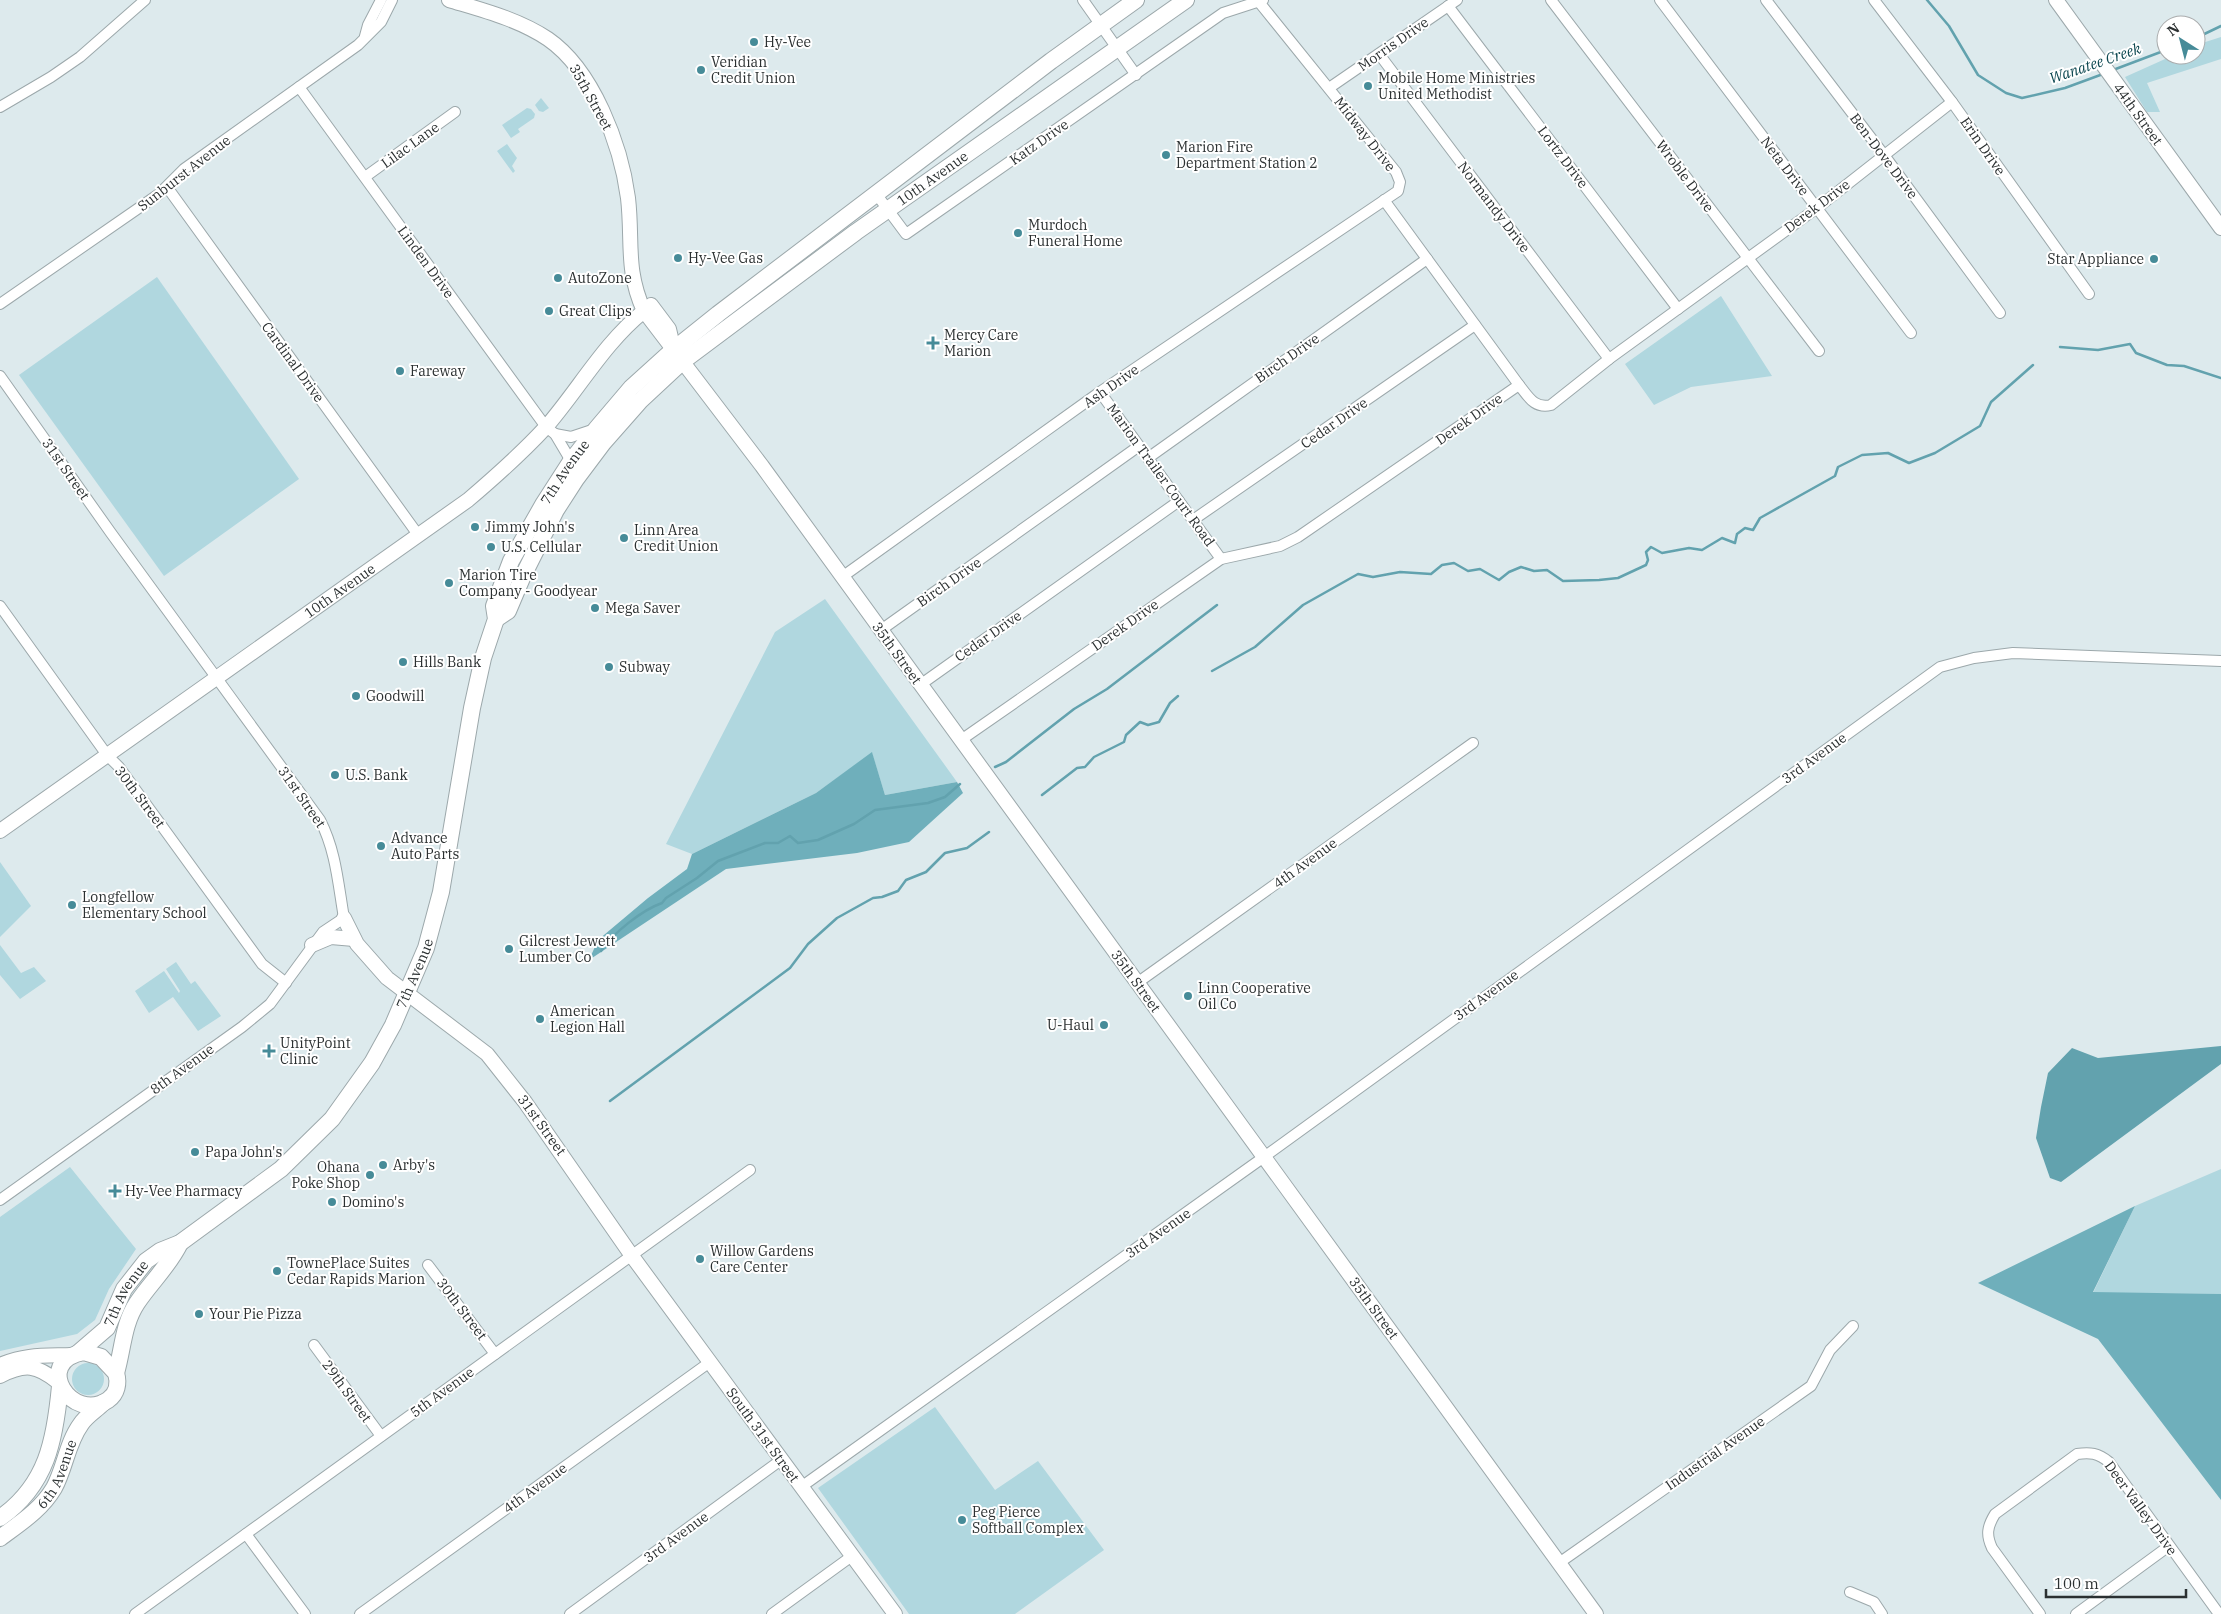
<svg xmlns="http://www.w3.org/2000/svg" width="2221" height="1614" font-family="'IBM Plex Serif',serif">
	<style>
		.green { fill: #b0d7df }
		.forest { fill: #6fafbb }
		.water { fill: #62a2ae }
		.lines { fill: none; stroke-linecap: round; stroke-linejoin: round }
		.stream { stroke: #62a2ae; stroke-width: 2.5 }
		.street-casing { stroke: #9ca8ab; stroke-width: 12 }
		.secondary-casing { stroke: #9ca8ab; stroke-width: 16 }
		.primary-casing { stroke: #9ca8ab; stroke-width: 18 }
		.street { stroke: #fff; stroke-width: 10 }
		.secondary { stroke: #fff; stroke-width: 14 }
		.primary { stroke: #fff; stroke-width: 16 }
		.poi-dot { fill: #468b98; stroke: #fff; stroke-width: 2 }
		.labels { text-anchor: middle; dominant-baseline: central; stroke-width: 4; stroke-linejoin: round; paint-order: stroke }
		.poi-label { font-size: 14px; fill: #2b3031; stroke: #fff; text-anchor: start }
		.street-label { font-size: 14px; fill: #2b3031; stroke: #fff }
		.water-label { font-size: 15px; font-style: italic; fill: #0d4851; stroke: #fff }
	</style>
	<rect width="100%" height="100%" fill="#ddeaed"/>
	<g class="green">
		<path d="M2221 37V59L2147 83 2160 112H2147L2125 77 2174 55H2196V45Z"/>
		<path d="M541 98 549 108 543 112 539 111 535 105Z"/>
		<path d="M527 108 531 109 535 114 534 118 518 129 520 132 511 138 502 125Z"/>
		<path d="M507 144 517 158 512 166 515 171 513 173 497 151Z"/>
		<path d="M157 277 299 479 164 576 19 375Z"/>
		<path d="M1721 296 1772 376 1691 387 1654 405 1625 364Z"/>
		<path d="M825 599 957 782 885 795 872 753 816 793 692 854 666 844 775 632Z"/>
		<path d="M0 862 31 906 0 937Z"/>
		<path d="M0 945 21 973 34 967 46 981 20 999 0 975Z"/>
		<path d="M176 962 191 984 195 981 221 1016 198 1031 173 997 149 1013 135 991 164 971 179 993 180 991 166 969Z"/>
		<path d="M70 1167 136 1249 109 1289 95 1320 77 1334 0 1351V1217Z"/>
		<path d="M2221 1169V1294L2093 1293 2135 1206Z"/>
		<circle cx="88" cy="1379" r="16"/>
		<path d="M935 1407 995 1490 1038 1461 1104 1550 1015 1614H909L818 1488Z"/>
	</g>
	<g class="forest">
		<path d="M872 752 885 795 957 782 963 793 909 842 857 853 726 869 589 960 598 940 648 898 687 869 692 854 816 793Z"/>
		<path d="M2135 1206 2093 1292 2221 1294V1500L2098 1339 1978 1283Z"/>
	</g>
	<path class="water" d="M2221 1046V1064L2061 1182 2050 1178 2036 1138 2041 1107 2048 1073 2072 1048 2098 1058Z"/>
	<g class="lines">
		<g class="stream">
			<path d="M1927 0 1949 26 1978 75 2006 93 2022 98 2065 88 2103 74"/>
			<path d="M2196 38 2221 26"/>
			<path d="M2113 70 2166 50"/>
			<path d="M2060 347 2098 350 2130 344 2136 353 2167 365 2184 366 2221 378"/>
			<path d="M1212 671 1255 647 1303 605 1358 574 1373 577 1400 572 1431 574 1442 565 1454 563 1468 571 1480 569 1499 580 1509 572 1521 567 1534 571 1547 570 1563 581 1599 580 1618 578 1646 565 1648 560 1646 552 1651 547 1662 553 1689 548 1702 550 1722 538 1735 543 1737 534 1745 528 1753 530 1760 518 1835 476 1838 467 1862 455 1888 453 1909 463 1935 453 1980 426 1991 402 2033 365"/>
			<path d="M995 767 1006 762 1074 709 1107 689 1217 605"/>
			<path d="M1042 795 1077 768 1085 767 1094 757 1124 742 1126 735 1140 722 1148 725 1159 722 1170 703 1178 696"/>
			<path d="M601 951C613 933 642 910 662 903L666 898 697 878 718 861 765 843H778L790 836 798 843 818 840 854 824 875 810 928 803 945 797 960 784"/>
			<path d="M610 1101 790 968 808 944 837 918 873 898 882 897 898 891 906 880 926 872 945 853 967 848 989 832"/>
		</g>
		<g class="street-casing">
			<g id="street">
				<path d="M1083 0 1136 75"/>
				<path d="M1551 0 1819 351"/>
				<path d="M1660 0 1911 333"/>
				<path d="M1766 0 1884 155 2000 313"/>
				<path d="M1874 0 1952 102 2089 294"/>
				<path d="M1448 6 1678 309"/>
				<path d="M365 36 368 25 381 0"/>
				<path d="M1379 54 1609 359"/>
				<path d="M299 87 546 427 555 434 571 461"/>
				<path d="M1329 88 1457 0"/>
				<path d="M0 107 51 77 80 57 145 0"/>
				<path d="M365 177 455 112"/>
				<path d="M167 187 419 536"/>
				<path d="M877 195 906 234 1223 13 1263 0"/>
				<path d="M1384 200 1519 385C1528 396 1534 409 1551 405L1609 359 1817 208 1952 102"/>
				<path d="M0 304 159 194 184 169 358 45 381 22 392 0"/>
				<path d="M0 376 111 533 320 820C336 851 338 883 344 918L323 932 270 1004 242 1027 0 1200"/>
				<path d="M1100 392 1221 559"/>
				<path d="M555 434 571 437 595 429"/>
				<path d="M1148 458 1427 259"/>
				<path d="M1193 520 1475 325"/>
				<path d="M842 577 1100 392 1398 191 1400 182 1396 172 1259 2"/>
				<path d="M0 606 107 755 119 767 262 964 286 983"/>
				<path d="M881 630 1139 446"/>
				<path d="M920 685 1179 501"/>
				<path d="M961 740 1221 559 1280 546 1298 537 1519 385"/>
				<path d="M1137 983 1473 743"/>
				<path d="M428 1265 495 1354"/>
				<path d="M314 1345 381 1436"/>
				<path d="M801 1487 1264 1157 1940 667 1974 658 2013 653 2221 661"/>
				<path d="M246 1534 305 1614"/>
				<path d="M1559 1563 1811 1386 1830 1350 1853 1326"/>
				<path d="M1850 1592 1874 1602 1882 1614"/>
				<path d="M135 1614 750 1170"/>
				<path d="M360 1614 710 1362"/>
				<path d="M570 1614 781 1460"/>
				<path d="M772 1614 852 1556"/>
				<path d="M2040 1614 1992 1548C1986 1535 1987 1527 1995 1514L2077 1454C2090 1452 2098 1453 2109 1462L2219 1614"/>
				<path d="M2076 1614 2169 1546"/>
			</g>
		</g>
		<g class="secondary-casing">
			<g id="secondary">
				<path d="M449 0C482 10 518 19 548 39 593 70 621 145 628 198 633 241 625 269 644 311L762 466 1596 1614"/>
				<path d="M2056 0 2221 228"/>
				<path d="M651 305 669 329 673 346"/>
				<path id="s1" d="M0 831 468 500C495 477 522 453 546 427 579 389 604 343 644 311"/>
				<path d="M344 918 357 944 387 978 487 1054 525 1102 632 1256 895 1614"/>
				<path d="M312 945 331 937 354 939"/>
				<path d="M0 1365C26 1354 45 1356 72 1355"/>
				<path d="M0 1376C25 1363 37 1365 58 1382"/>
			</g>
		</g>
		<g class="primary-casing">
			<g id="primary">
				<path id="s2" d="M496 619 508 611 522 578 556 510 576 479 603 443 640 401 683 361 856 232 1186 0"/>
				<path d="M84 1352 101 1357 116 1373C119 1383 117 1394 108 1400 72 1424 31 1362 84 1352Z"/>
				<path id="s3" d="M78 1353 107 1328 124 1289 146 1261 160 1251 180 1243 281 1169 332 1119 372 1063 393 1025 426 948 441 892 472 708 483 658 496 619 494 606 511 561 544 503 571 461 597 428 631 388 673 350 718 314 1051 61 1136 0"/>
				<path d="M116 1373C123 1349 123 1324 137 1303 151 1282 169 1266 180 1243"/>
				<path d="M0 1518C47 1485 55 1440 60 1386"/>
				<path id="s4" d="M0 1538C20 1523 41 1510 54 1488 65 1468 67 1443 81 1424 86 1416 96 1410 103 1403"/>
			</g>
		</g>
		<use href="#street" class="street"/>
		<use href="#secondary" class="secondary"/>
		<use href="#primary" class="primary"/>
	</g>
	<g class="poi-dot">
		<circle cx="754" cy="42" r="5"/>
		<circle cx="701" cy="70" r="5"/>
		<circle cx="1368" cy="86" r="5"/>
		<circle cx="1166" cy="155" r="5"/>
		<circle cx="1018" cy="233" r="5"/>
		<circle cx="678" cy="258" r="5"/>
		<circle cx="2154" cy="259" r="5"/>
		<circle cx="558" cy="278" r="5"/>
		<circle cx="549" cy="311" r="5"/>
		<path d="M930.5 335.5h5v5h5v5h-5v5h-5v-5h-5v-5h5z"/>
		<circle cx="400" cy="371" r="5"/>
		<circle cx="475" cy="527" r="5"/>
		<circle cx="624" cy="538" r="5"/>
		<circle cx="491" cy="547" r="5"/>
		<circle cx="449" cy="583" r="5"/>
		<circle cx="595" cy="608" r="5"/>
		<circle cx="403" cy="662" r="5"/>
		<circle cx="609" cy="667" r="5"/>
		<circle cx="356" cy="696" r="5"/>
		<circle cx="335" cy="775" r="5"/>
		<circle cx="381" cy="846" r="5"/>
		<circle cx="72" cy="905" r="5"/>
		<circle cx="509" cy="949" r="5"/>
		<circle cx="1188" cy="996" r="5"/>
		<circle cx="540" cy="1019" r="5"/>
		<circle cx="1104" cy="1025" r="5"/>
		<path d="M266.5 1043.5h5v5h5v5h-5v5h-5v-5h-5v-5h5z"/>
		<circle cx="195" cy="1152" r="5"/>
		<circle cx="383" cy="1165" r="5"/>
		<circle cx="370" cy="1175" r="5"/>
		<path d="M112.5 1183.5h5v5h5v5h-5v5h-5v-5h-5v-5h5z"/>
		<circle cx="332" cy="1202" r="5"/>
		<circle cx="700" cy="1259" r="5"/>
		<circle cx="277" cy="1271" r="5"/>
		<circle cx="199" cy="1314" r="5"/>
		<circle cx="962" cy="1520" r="5"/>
	</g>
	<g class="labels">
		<g class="poi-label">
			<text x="764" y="42">Hy-Vee</text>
			<text x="711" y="62">Veridian<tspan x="711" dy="16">Credit Union</tspan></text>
			<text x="1378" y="78">Mobile Home Ministries<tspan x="1378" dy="16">United Methodist</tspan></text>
			<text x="1176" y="147">Marion Fire<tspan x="1176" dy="16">Department Station 2</tspan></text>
			<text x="1028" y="225">Murdoch<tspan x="1028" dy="16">Funeral Home</tspan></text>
			<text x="688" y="258">Hy-Vee Gas</text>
			<text x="2144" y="259" text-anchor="end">Star Appliance</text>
			<text x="568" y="278">AutoZone</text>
			<text x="559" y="311">Great Clips</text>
			<text x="944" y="335">Mercy Care<tspan x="944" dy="16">Marion</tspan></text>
			<text x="410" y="371">Fareway</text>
			<text x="485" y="527">Jimmy John's</text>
			<text x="634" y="530">Linn Area<tspan x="634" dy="16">Credit Union</tspan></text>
			<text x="501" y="547">U.S. Cellular</text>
			<text x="459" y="575">Marion Tire<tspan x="459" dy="16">Company - Goodyear</tspan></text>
			<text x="605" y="608">Mega Saver</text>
			<text x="413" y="662">Hills Bank</text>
			<text x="619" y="667">Subway</text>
			<text x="366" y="696">Goodwill</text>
			<text x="345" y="775">U.S. Bank</text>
			<text x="391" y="838">Advance<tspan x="391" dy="16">Auto Parts</tspan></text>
			<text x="82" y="897">Longfellow<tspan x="82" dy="16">Elementary School</tspan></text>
			<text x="519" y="941">Gilcrest Jewett<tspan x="519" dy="16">Lumber Co</tspan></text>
			<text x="1198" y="988">Linn Cooperative<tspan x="1198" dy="16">Oil Co</tspan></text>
			<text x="550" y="1011">American<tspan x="550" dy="16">Legion Hall</tspan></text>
			<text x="1094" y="1025" text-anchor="end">U-Haul</text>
			<text x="280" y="1043">UnityPoint<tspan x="280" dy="16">Clinic</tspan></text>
			<text x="205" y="1152">Papa John's</text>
			<text x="393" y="1165">Arby's</text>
			<text x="360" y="1167" text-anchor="end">Ohana<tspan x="360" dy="16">Poke Shop</tspan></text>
			<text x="125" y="1191">Hy-Vee Pharmacy</text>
			<text x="342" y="1202">Domino's</text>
			<text x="710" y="1251">Willow Gardens<tspan x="710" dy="16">Care Center</tspan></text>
			<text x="287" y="1263">TownePlace Suites<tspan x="287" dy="16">Cedar Rapids Marion</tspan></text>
			<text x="209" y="1314">Your Pie Pizza</text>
			<text x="972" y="1512">Peg Pierce<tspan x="972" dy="16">Softball Complex</tspan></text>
		</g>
		<g class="street-label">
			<text transform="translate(1393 44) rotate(-35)">Morris Drive</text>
			<text transform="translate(591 97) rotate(61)">35th Street</text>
			<text transform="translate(2138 114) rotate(54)">44th Street</text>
			<text transform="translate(1365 134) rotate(52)">Midway Drive</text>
			<text transform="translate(1039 142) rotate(-35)">Katz Drive</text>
			<text transform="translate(410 145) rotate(-36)">Lilac Lane</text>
			<text transform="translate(1983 146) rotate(55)">Erin Drive</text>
			<text transform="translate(1884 156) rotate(53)">Ben-Dove Drive</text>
			<text transform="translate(1563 157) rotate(53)">Lortz Drive</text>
			<text transform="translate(1785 166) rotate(53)">Neta Drive</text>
			<text transform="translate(184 173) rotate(-38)">Sunburst Avenue</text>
			<text transform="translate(1685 176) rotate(53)">Wroble Drive</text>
			<text stroke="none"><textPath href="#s2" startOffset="632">10th Avenue</textPath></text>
			<text transform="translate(1817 206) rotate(-37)">Derek Drive</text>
			<text transform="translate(1494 207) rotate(53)">Normandy Drive</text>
			<text transform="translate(426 262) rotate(54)">Linden Drive</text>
			<text transform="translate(1287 358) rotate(-35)">Birch Drive</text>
			<text transform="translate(293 362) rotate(54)">Cardinal Drive</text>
			<text transform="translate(1111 386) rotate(-35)">Ash Drive</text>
			<text transform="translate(1469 419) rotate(-35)">Derek Drive</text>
			<text transform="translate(1334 423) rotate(-35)">Cedar Drive</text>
			<text transform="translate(66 469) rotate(55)">31st Street</text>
			<text stroke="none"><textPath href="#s3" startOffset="1050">7th Avenue</textPath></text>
			<text transform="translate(1161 475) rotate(54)">Marion Trailer Court Road</text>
			<text transform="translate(949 582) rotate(-35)">Birch Drive</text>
			<text stroke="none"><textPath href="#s1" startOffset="416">10th Avenue</textPath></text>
			<text transform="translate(1125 625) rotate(-35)">Derek Drive</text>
			<text transform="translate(988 636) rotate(-35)">Cedar Drive</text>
			<text transform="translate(897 653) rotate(54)">35th Street</text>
			<text transform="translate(1814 758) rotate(-36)">3rd Avenue</text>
			<text transform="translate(140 797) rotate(53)">30th Street</text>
			<text transform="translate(302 797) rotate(55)">31st Street</text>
			<text transform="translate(1305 863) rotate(-36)">4th Avenue</text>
			<text stroke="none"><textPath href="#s3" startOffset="520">7th Avenue</textPath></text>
			<text transform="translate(1136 981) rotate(54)">35th Street</text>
			<text transform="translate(1486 995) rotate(-36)">3rd Avenue</text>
			<text transform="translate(182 1069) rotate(-36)">8th Avenue</text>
			<text transform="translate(542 1125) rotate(54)">31st Street</text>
			<text transform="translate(1158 1233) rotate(-35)">3rd Avenue</text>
			<text stroke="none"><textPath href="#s3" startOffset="78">7th Avenue</textPath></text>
			<text transform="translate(1374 1308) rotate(54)">35th Street</text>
			<text transform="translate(462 1309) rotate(53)">30th Street</text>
			<text transform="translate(347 1391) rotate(54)">29th Street</text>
			<text transform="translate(442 1392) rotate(-36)">5th Avenue</text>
			<text transform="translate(763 1435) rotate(54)">South 31st Street</text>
			<text transform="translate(1715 1453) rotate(-35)">Industrial Avenue</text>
			<text stroke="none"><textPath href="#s4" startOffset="88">6th Avenue</textPath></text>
			<text transform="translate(535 1488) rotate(-36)">4th Avenue</text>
			<text transform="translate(2141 1508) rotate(54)">Deer Valley Drive</text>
			<text transform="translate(676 1537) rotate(-36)">3rd Avenue</text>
		</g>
		<g class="water-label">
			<text transform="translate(2095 63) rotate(-19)">Wanatee Creek</text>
		</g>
	</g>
	<g transform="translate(2181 40) rotate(324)"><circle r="24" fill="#ffffff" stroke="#aaacad"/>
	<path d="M0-4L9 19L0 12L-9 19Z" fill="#468b98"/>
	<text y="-8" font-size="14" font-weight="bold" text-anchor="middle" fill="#2b3031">N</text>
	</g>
	<path d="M2046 1589v8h140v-8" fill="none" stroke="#2b3031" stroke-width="2.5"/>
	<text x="2054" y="1589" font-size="15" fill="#2b3031" stroke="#ffffff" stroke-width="4" paint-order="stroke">100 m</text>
</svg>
